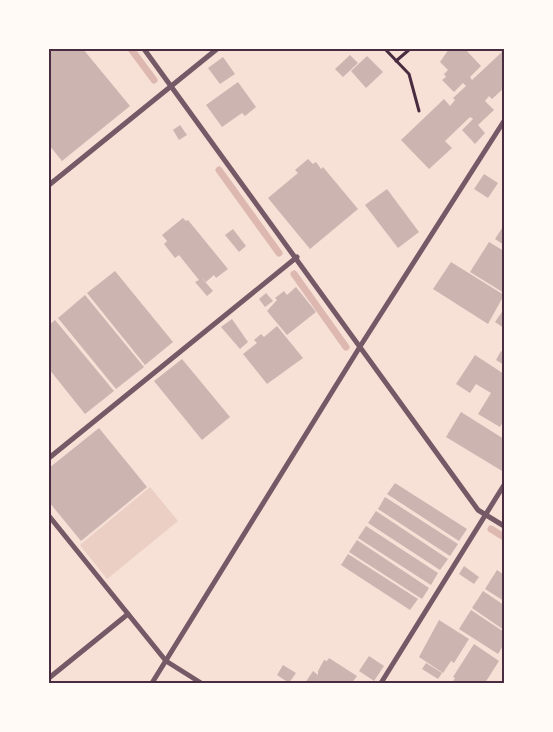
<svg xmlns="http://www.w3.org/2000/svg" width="553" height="732" font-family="Quicksand,sans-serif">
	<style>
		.green { fill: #ebcfc5 }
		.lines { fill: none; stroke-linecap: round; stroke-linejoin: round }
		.stream { stroke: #dcb8b0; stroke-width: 7 }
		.building { fill: #ccb4b1 }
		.path { stroke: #4a2c40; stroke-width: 3 }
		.minor { stroke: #755966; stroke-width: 5 }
		.neatline { fill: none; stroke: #4a2c40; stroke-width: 2 }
	</style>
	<rect width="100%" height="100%" fill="#f7e1d7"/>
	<path class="green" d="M150 487 178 521 107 579 80 545Z"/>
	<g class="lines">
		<g class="stream">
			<path d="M131 49 154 80"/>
			<path d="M219 170 279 253"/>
			<path d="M294 274 346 347"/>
			<path d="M491 529 504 537"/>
		</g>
	</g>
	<g class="building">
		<path d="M49 49H83L130 106 62 161 49 145Z"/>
		<path d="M449 49H465L481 66 470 77 472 80 502 52 499 49H504V82L502 84 504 88 492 99 489 96 485 101 494 110 478 125 485 133 475 144 462 130 473 119 470 117 445 141 452 148 429 169 401 140 444 99 450 106 455 100 453 98 466 86 463 83 454 92 442 80 446 77 444 74 448 70 440 62Z"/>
		<path d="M350 55 358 63 343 77 335 69Z"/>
		<path d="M367 56 383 72 366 88 351 71Z"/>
		<path d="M223 57 235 74 220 84 208 68Z"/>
		<path d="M238 82 256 107 245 116 242 113 222 127 206 105Z"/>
		<path d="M180 125 187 135 179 140 173 130Z"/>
		<path d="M308 159 313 164 316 162 321 169 323 167 358 209 310 249 268 198 298 173 295 170Z"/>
		<path d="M484 174 498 183 488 198 474 189Z"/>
		<path d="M387 189 419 232 398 248 365 205Z"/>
		<path d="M183 218 186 221 188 220 228 269 216 278 214 275 206 282 201 277 213 291 207 296 195 282 199 280 179 255 175 258 164 244 167 241 162 235Z"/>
		<path d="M504 225V245L495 239Z"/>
		<path d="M233 229 246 246 239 252 225 235Z"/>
		<path d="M489 242 504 251V293L470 272Z"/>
		<path d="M451 262 504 295 488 324 433 289Z"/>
		<path d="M115 271 173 342 145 365 87 293Z"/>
		<path d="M296 287 316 312 287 335 267 311 277 300 275 298 284 291 287 295Z"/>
		<path d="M266 293 273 301 265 307 259 299Z"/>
		<path d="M85 295 144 367 116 389 58 318Z"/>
		<path d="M504 309V328L495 322Z"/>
		<path d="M232 319 248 342 240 349 221 327Z"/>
		<path d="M55 320 114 391 85 414 49 369V325Z"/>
		<path d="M277 326 303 358 267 384 243 354 257 343 254 340 261 334 264 337Z"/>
		<path d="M501 351 504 353V365L496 360Z"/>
		<path d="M475 355 504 374V420L500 427 478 414 491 393 476 384 470 393 456 384Z"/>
		<path d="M182 359 230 417 202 440 154 381Z"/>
		<path d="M461 412 504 439V468L502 471 446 437Z"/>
		<path d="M99 428 147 487 81 541 49 502V468Z"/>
		<path d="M395 483 467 529 459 541 387 494Z"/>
		<path d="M385 497 458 544 450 556 378 509Z"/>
		<path d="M376 511 448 559 440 570 368 523Z"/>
		<path d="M366 526 438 573 431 585 358 538Z"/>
		<path d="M357 540 429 588 422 599 349 552Z"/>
		<path d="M348 554 418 599 410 610 341 565Z"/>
		<path d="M464 566 479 577 474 584 459 574Z"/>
		<path d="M497 570 504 575V601L485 589Z"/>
		<path d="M483 591 504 605V630L472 608Z"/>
		<path d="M471 610 504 632V644L498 654 459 629Z"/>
		<path d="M439 620 469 639 454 663 451 661 443 673 419 657Z"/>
		<path d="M474 644 499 661 485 683H452L455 678 453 677Z"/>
		<path d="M369 656 384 666 374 681 359 671Z"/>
		<path d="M329 658 357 676 352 683H305L313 671 318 675V671L324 660 327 661Z"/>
		<path d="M426 663 442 673 438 679 422 669Z"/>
		<path d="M283 665 296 673 289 683 277 675Z"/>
	</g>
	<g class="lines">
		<g class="path">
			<path d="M385 49 409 74 419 111"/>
			<path d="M396 61 410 49"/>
		</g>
		<g class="minor">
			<path d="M144 49 478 510 504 526"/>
			<path d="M49 185 217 49"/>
			<path d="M49 458 297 257"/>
			<path d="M49 516 166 661 201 683"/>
			<path d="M49 678 128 614"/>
			<path d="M152 683 361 345 504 121"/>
			<path d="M381 683 504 485"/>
		</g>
	</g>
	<rect width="553" height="732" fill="none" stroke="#fffaf5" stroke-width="100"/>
	<rect x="50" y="50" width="453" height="632" class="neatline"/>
</svg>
